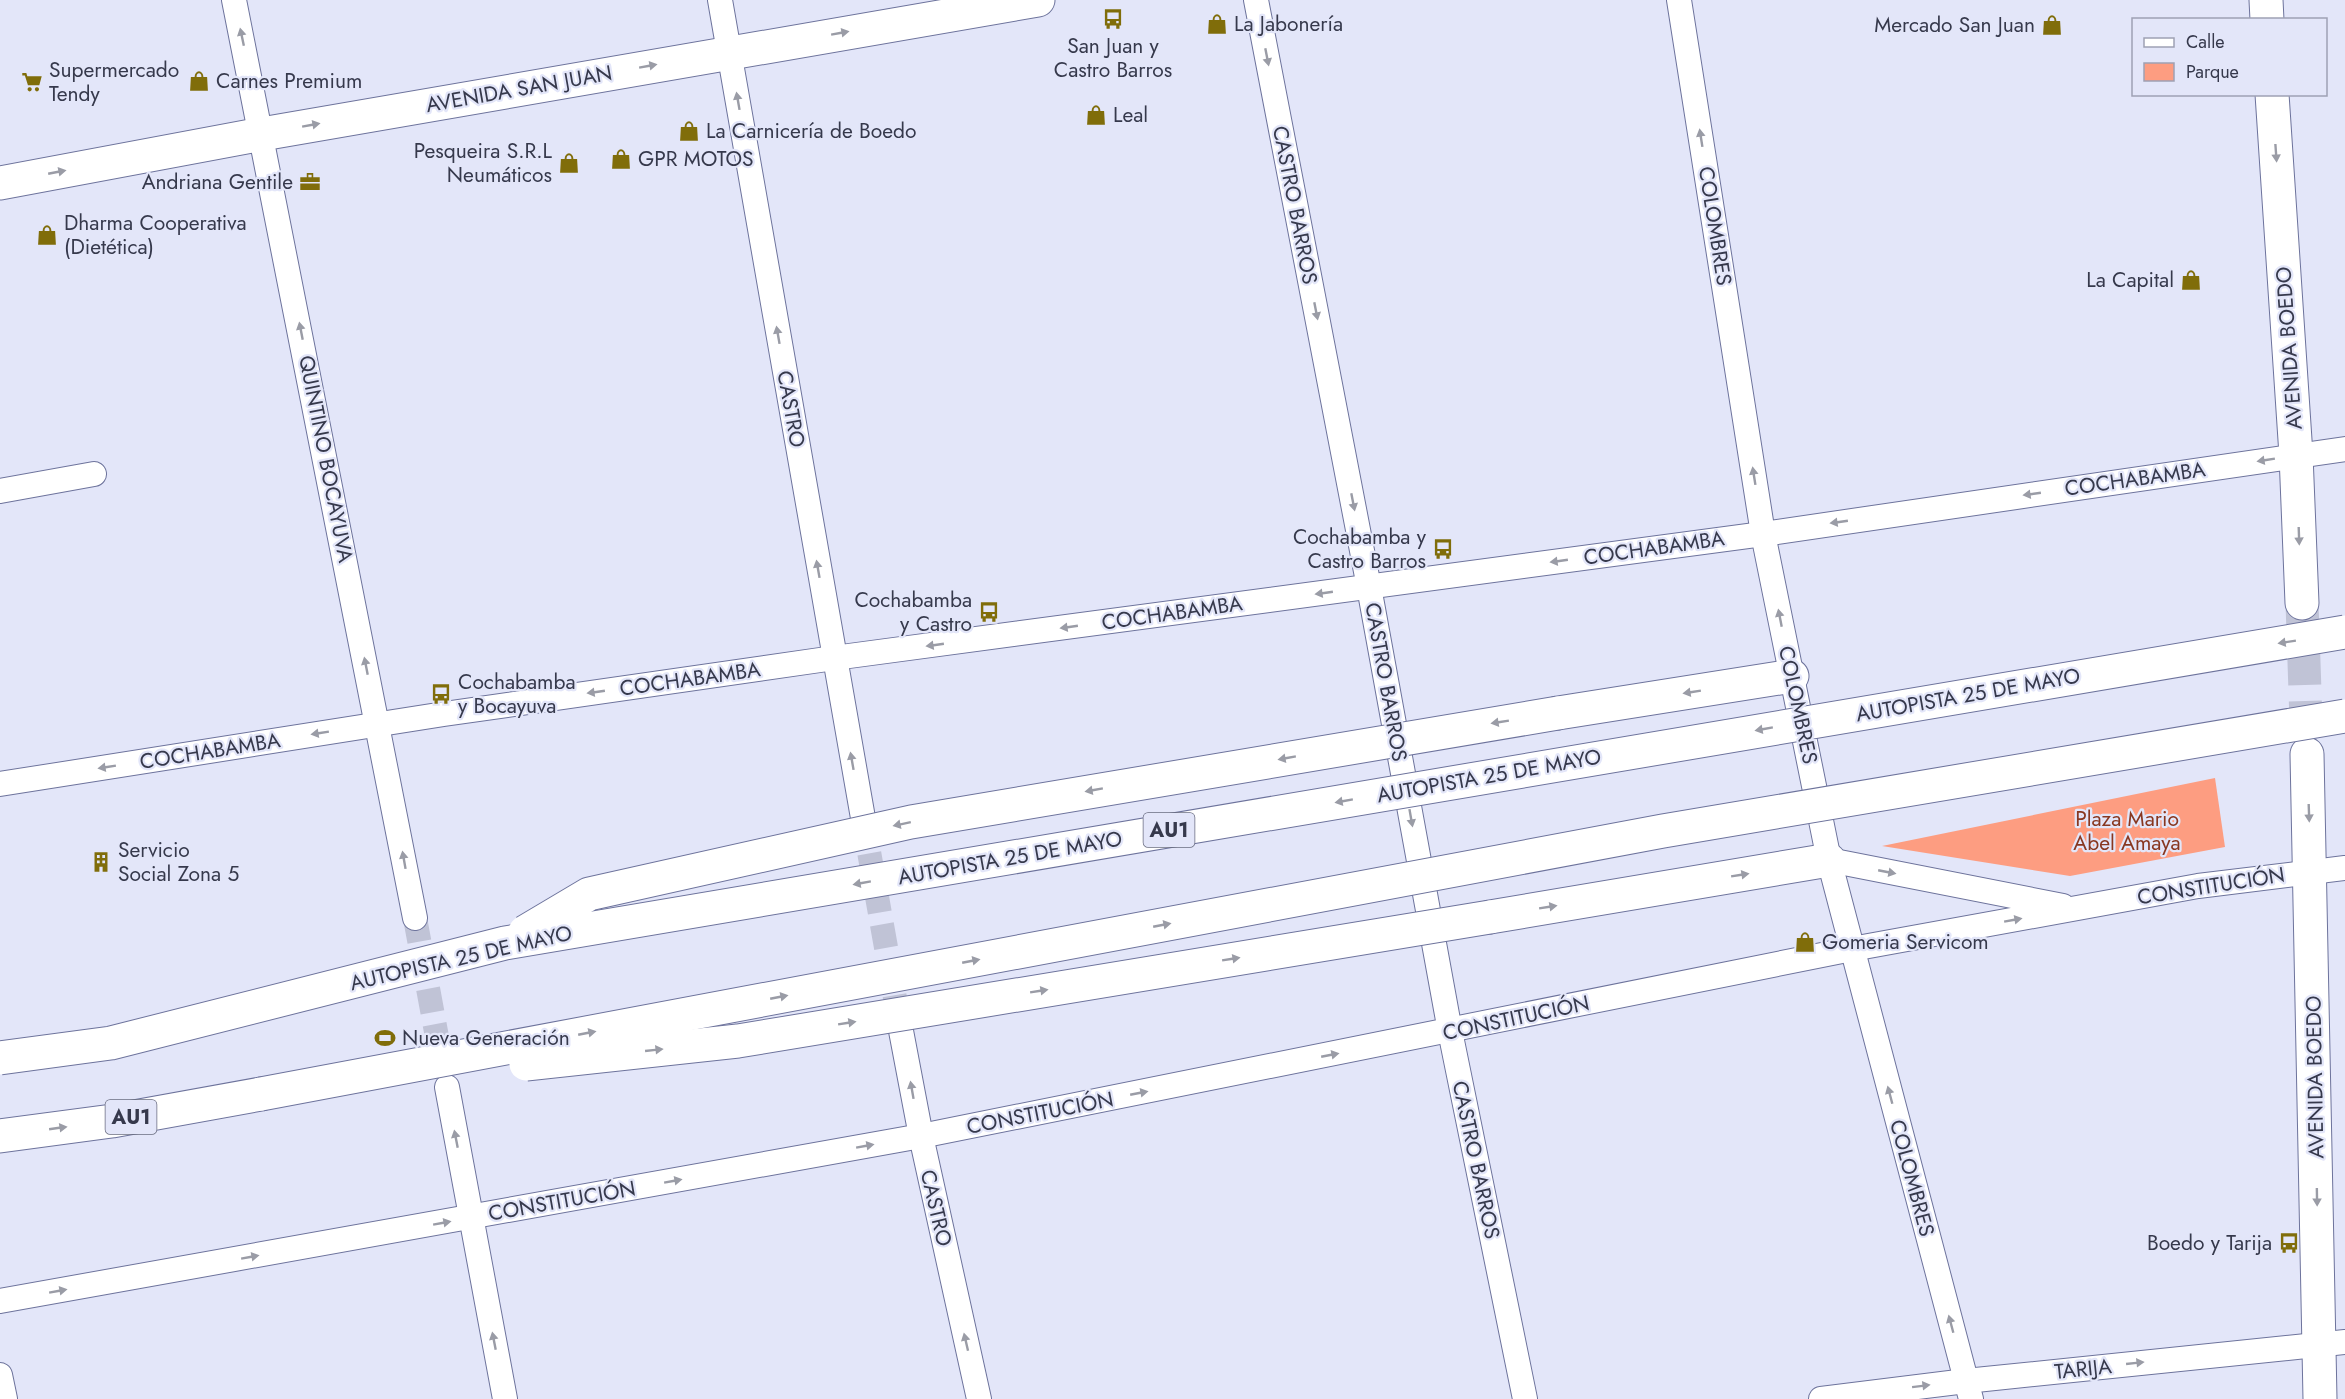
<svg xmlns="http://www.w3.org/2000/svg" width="2345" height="1399" font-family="Jost,sans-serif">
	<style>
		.green { fill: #fd9d81 }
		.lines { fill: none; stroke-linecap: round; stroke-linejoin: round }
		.minor-tunnel { stroke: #c0c3d6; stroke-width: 24; stroke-dasharray: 24 12; stroke-linecap: butt }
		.secondary-tunnel { stroke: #c0c3d6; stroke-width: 33; stroke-dasharray: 33 16; stroke-linecap: butt }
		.minor-casing { stroke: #6d739c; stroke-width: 26 }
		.secondary-casing { stroke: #6d739c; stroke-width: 35 }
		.primary-casing { stroke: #6d739c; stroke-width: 35 }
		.motorway-casing { stroke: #6d739c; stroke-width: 35 }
		.minor { stroke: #fff; stroke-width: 24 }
		.secondary { stroke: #fff; stroke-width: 33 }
		.primary { stroke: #fff; stroke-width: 33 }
		.motorway { stroke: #fff; stroke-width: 33 }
		.motorway-bridge-casing { stroke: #6d739c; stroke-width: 35; stroke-linecap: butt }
		.motorway-bridge { stroke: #fff; stroke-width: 33 }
		.oneway { fill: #9a9ca6 }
		.labels { text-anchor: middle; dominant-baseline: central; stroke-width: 4.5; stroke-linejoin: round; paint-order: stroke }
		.shield { fill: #e3e6f9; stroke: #6a6d80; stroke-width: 1.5 }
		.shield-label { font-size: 20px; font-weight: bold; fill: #36394c }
		.poi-label { font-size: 21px; fill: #36394c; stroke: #e3e6f9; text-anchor: start }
		.street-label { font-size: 21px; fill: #36394c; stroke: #e3e6f9 }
		.park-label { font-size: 21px; fill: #883720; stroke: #e3e6f9 }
	</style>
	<rect width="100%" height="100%" fill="#e3e6f9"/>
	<path class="green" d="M2215 778 2225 847 2070 876 1882 846Z"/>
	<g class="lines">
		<g class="minor-tunnel">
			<path d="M863 818 898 1015"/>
			<path d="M415 918 444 1075"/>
		</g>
		<path class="secondary-tunnel" d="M2302 603 2307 751"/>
		<g class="minor-casing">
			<g id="minor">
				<path d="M234 0 415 918"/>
				<path d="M720 0 863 818"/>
				<path d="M1256 0 1369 587 1450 1031 1525 1399"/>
				<path d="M1679 0 1763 534 1829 860 1971 1399"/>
				<path d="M0 491 94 474"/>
				<path d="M0 784 444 714 834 658 1763 534 2345 449"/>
				<path d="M1829 860 2063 906"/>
				<path d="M898 1015 921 1136 979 1399"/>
				<path d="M447 1087 505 1399"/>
				<path d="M0 1301 921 1136 1852 949 2198 886 2345 868"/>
				<path d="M0 1375 5 1399"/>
				<path d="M1821 1399 1966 1381 2345 1342"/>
			</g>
		</g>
		<g class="secondary-casing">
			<g id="secondary">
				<path d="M2266 0 2267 20"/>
				<path d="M2272 94 2296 455 2302 603"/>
				<path d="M2307 754 2320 1399"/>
			</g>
		</g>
		<g class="primary-casing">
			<path id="primary" d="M0 183 262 134 1038 0"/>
		</g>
		<g class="motorway-casing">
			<g id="motorway">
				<path d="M1558 713 1792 676"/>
				<path d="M1490 917 1829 860"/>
				<path d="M0 1136 112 1121 261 1094"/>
			</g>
		</g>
		<use href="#minor" class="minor"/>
		<use href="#secondary" class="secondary"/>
		<use href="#primary" class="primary"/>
		<use href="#motorway" class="motorway"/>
		<g class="motorway-bridge-casing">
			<g id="motorway-bridge">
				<path d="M525 932 589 894 911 822 1558 713"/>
				<path d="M0 1058 111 1043 505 943 2345 632"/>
				<path d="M526 1064 738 1041 1490 917"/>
				<path d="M261 1094 1663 831 2345 716"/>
			</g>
		</g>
		<use href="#motorway-bridge" class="motorway-bridge"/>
	</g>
	<defs><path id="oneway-solid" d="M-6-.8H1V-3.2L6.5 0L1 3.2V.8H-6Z" transform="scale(1.5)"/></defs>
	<g class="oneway">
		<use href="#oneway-solid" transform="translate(840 33) rotate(-10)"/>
		<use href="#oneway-solid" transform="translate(242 37) rotate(-102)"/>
		<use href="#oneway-solid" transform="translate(1267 57) rotate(79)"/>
		<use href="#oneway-solid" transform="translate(648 66) rotate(-10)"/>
		<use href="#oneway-solid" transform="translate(738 101) rotate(-100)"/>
		<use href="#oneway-solid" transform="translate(311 125) rotate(-10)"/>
		<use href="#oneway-solid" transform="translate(1701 138) rotate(-99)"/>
		<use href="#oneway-solid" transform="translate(2276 153) rotate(86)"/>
		<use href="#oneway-solid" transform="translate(57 172) rotate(-11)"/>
		<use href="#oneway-solid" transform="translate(1316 311) rotate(79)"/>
		<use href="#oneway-solid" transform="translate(301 331) rotate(-101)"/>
		<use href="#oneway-solid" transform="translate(778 335) rotate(-100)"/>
		<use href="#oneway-solid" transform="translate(2266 460) rotate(171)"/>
		<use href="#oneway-solid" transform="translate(1754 476) rotate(-99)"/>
		<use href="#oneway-solid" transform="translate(2032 494) rotate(172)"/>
		<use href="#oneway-solid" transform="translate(1353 502) rotate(79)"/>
		<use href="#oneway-solid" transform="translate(1839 522) rotate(172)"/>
		<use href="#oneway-solid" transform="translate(2299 536) rotate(88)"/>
		<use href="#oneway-solid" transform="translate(1559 561) rotate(172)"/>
		<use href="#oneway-solid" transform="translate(818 569) rotate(-100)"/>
		<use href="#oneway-solid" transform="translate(1324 593) rotate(172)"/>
		<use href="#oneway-solid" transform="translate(1780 618) rotate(-101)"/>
		<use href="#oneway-solid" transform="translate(1069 627) rotate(172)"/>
		<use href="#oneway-solid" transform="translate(2287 642) rotate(171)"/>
		<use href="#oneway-solid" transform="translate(935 645) rotate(172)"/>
		<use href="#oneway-solid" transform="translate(366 666) rotate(-101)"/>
		<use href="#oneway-solid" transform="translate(596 692) rotate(172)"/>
		<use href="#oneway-solid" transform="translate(1692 692) rotate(171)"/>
		<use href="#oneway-solid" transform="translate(1500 722) rotate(171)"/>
		<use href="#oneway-solid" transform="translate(1764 729) rotate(170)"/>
		<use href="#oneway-solid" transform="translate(320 733) rotate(171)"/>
		<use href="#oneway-solid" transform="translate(1287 758) rotate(170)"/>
		<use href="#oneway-solid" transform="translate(852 761) rotate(-100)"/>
		<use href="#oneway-solid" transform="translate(107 767) rotate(171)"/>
		<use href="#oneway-solid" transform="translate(1094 790) rotate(170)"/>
		<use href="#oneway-solid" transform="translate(1344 801) rotate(170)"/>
		<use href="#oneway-solid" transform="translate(2309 813) rotate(88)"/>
		<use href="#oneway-solid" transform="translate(1411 818) rotate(80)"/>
		<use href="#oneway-solid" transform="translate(902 824) rotate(168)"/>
		<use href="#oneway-solid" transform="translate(404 860) rotate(-100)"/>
		<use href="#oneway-solid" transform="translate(1887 872) rotate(11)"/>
		<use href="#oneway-solid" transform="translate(1740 875) rotate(-9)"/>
		<use href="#oneway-solid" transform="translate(862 883) rotate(170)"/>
		<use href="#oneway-solid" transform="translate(1548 907) rotate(-9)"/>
		<use href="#oneway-solid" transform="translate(2013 920) rotate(-10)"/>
		<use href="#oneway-solid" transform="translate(1162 925) rotate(-11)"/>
		<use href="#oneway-solid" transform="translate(1231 959) rotate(-9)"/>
		<use href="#oneway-solid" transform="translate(971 961) rotate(-11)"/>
		<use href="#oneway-solid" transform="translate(1039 991) rotate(-9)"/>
		<use href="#oneway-solid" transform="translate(779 997) rotate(-11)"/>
		<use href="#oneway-solid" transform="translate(847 1023) rotate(-9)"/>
		<use href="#oneway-solid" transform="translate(587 1033) rotate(-11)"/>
		<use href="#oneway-solid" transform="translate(654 1050) rotate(-6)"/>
		<use href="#oneway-solid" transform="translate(1330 1055) rotate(-11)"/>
		<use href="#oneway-solid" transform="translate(912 1090) rotate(-100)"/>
		<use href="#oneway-solid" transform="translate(1139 1093) rotate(-11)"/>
		<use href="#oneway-solid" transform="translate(1890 1095) rotate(-105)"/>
		<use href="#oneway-solid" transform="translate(58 1128) rotate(-8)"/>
		<use href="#oneway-solid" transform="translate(456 1139) rotate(-101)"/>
		<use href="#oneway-solid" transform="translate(865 1146) rotate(-10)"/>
		<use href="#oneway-solid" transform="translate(673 1181) rotate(-10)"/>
		<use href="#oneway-solid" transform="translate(2317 1197) rotate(89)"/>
		<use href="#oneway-solid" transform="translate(442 1223) rotate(-10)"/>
		<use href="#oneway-solid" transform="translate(250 1257) rotate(-10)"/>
		<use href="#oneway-solid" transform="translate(58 1291) rotate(-10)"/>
		<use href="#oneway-solid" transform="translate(1951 1324) rotate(-105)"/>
		<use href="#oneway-solid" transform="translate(494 1341) rotate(-101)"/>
		<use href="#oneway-solid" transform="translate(966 1342) rotate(-103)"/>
		<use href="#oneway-solid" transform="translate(2135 1363) rotate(-6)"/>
		<use href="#oneway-solid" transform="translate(1921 1386) rotate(-7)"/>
	</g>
	<defs>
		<g id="bus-bare" transform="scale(1.62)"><path d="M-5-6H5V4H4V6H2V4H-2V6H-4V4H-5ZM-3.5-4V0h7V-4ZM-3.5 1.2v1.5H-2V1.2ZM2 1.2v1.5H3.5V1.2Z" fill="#806d0a" stroke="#e3e6f9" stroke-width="2.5" paint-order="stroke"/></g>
		<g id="shop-bare" transform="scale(1.62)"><path d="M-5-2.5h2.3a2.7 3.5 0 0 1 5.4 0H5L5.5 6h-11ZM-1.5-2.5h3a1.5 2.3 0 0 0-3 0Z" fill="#806d0a" stroke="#e3e6f9" stroke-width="2.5" paint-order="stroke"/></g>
		<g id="supermarket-bare" transform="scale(1.62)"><path d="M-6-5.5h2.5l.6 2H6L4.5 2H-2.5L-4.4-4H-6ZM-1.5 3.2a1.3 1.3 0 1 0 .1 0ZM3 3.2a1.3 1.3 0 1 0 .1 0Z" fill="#806d0a" stroke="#e3e6f9" stroke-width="2.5" paint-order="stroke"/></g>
		<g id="office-bare" transform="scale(1.62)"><path d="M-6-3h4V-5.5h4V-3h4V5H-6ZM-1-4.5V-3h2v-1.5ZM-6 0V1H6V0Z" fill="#806d0a" stroke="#e3e6f9" stroke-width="2.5" paint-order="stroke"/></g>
		<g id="building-bare" transform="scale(1.62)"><path d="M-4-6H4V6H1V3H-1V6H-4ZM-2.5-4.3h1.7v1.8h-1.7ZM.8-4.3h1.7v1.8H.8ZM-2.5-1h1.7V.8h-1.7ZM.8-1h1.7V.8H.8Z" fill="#806d0a" stroke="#e3e6f9" stroke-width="2.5" paint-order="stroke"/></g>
		<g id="stadium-bare" transform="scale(1.62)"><path d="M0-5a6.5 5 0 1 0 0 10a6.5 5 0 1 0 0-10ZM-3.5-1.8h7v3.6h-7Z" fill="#806d0a" stroke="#e3e6f9" stroke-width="2.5" paint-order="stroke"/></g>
	</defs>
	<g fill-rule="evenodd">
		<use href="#bus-bare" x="1113" y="19"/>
		<use href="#shop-bare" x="1217" y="24"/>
		<use href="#shop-bare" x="2052" y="25"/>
		<use href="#shop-bare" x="199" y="81"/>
		<use href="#supermarket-bare" x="32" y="82"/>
		<use href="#shop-bare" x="1096" y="115"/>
		<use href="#shop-bare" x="689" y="131"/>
		<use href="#shop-bare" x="621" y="159"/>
		<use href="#shop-bare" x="569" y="163"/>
		<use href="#office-bare" x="310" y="182"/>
		<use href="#shop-bare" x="47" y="235"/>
		<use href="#shop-bare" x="2191" y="280"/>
		<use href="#bus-bare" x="1443" y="549"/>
		<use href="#bus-bare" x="989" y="612"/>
		<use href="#bus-bare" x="441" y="694"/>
		<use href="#building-bare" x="101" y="862"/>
		<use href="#shop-bare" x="1805" y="942"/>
		<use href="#stadium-bare" x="385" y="1038"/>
		<use href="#bus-bare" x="2289" y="1243"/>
	</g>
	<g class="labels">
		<g class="shield">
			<rect x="1143.5" y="813" width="51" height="34" rx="4.5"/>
			<rect x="105.5" y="1100" width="51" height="34" rx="4.5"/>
		</g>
		<g class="shield-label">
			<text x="1169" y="830">AU1</text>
			<text x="131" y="1117">AU1</text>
		</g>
		<g class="poi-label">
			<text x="1234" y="24">La Jabonería</text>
			<text x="2035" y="25" text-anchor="end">Mercado San Juan</text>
			<text x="1113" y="46" text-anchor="middle">San Juan y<tspan x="1113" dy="24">Castro Barros</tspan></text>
			<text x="49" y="70">Supermercado<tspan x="49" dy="24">Tendy</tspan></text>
			<text x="216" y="81">Carnes Premium</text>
			<text x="1113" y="115">Leal</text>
			<text x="706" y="131">La Carnicería de Boedo</text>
			<text x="552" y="151" text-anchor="end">Pesqueira S.R.L<tspan x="552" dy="24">Neumáticos</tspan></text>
			<text x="638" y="159">GPR MOTOS</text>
			<text x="293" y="182" text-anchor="end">Andriana Gentile</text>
			<text x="64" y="223">Dharma Cooperativa<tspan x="64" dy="24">(Dietética)</tspan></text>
			<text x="2174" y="280" text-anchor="end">La Capital</text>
			<text x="1426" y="537" text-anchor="end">Cochabamba y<tspan x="1426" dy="24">Castro Barros</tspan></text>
			<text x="972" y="600" text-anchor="end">Cochabamba<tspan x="972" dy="24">y Castro</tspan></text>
			<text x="458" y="682">Cochabamba<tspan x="458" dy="24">y Bocayuva</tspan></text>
			<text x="118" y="850">Servicio<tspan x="118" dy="24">Social Zona 5</tspan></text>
			<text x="1822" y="942">Gomeria Servicom</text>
			<text x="402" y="1038">Nueva Generación</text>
			<text x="2272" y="1243" text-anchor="end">Boedo y Tarija</text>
		</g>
		<g class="street-label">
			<text transform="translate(519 89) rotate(-10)">AVENIDA SAN JUAN</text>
			<text transform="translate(1295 205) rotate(79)">CASTRO BARROS</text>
			<text transform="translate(1715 226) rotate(81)">COLOMBRES</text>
			<text transform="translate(2289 348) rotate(-94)">AVENIDA BOEDO</text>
			<text transform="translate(791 409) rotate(80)">CASTRO</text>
			<text transform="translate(326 459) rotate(79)">QUINTINO BOCAYUVA</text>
			<text transform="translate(2135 479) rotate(-8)">COCHABAMBA</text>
			<text transform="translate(1654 548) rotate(-8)">COCHABAMBA</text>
			<text transform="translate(1172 613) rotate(-8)">COCHABAMBA</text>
			<text transform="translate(690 679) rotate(-8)">COCHABAMBA</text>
			<text transform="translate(1386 682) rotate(80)">CASTRO BARROS</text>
			<text transform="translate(1968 695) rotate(-10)">AUTOPISTA 25 DE MAYO</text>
			<text transform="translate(1798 705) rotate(78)">COLOMBRES</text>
			<text transform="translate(210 751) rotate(-9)">COCHABAMBA</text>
			<text transform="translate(1489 776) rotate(-10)">AUTOPISTA 25 DE MAYO</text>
			<text transform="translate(1010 858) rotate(-10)">AUTOPISTA 25 DE MAYO</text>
			<text transform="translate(2211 886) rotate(-9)">CONSTITUCIÓN</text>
			<text transform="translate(461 958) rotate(-13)">AUTOPISTA 25 DE MAYO</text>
			<text transform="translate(1516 1018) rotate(-12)">CONSTITUCIÓN</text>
			<text transform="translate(2315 1077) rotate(-91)">AVENIDA BOEDO</text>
			<text transform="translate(1040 1113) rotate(-11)">CONSTITUCIÓN</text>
			<text transform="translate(1476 1160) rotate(78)">CASTRO BARROS</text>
			<text transform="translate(1912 1178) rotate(75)">COLOMBRES</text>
			<text transform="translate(562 1201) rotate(-10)">CONSTITUCIÓN</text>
			<text transform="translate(936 1208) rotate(77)">CASTRO</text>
			<text transform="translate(2083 1369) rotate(-6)">TARIJA</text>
		</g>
		<g class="park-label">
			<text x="2127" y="819">Plaza Mario<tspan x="2127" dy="24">Abel Amaya</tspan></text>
		</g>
	</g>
	<rect x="2132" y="18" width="195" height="78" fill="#e3e6f9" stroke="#9ea1b4" stroke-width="1.5"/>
	<rect x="2144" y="38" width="30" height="9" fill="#ffffff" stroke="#9ea1b4" stroke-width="1.5"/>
	<text x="2186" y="48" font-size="18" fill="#36394c">Calle</text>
	<rect x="2144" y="63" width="30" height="18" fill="#fd9d81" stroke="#9ea1b4" stroke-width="1.5"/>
	<text x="2186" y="78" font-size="18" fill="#36394c">Parque</text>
</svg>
